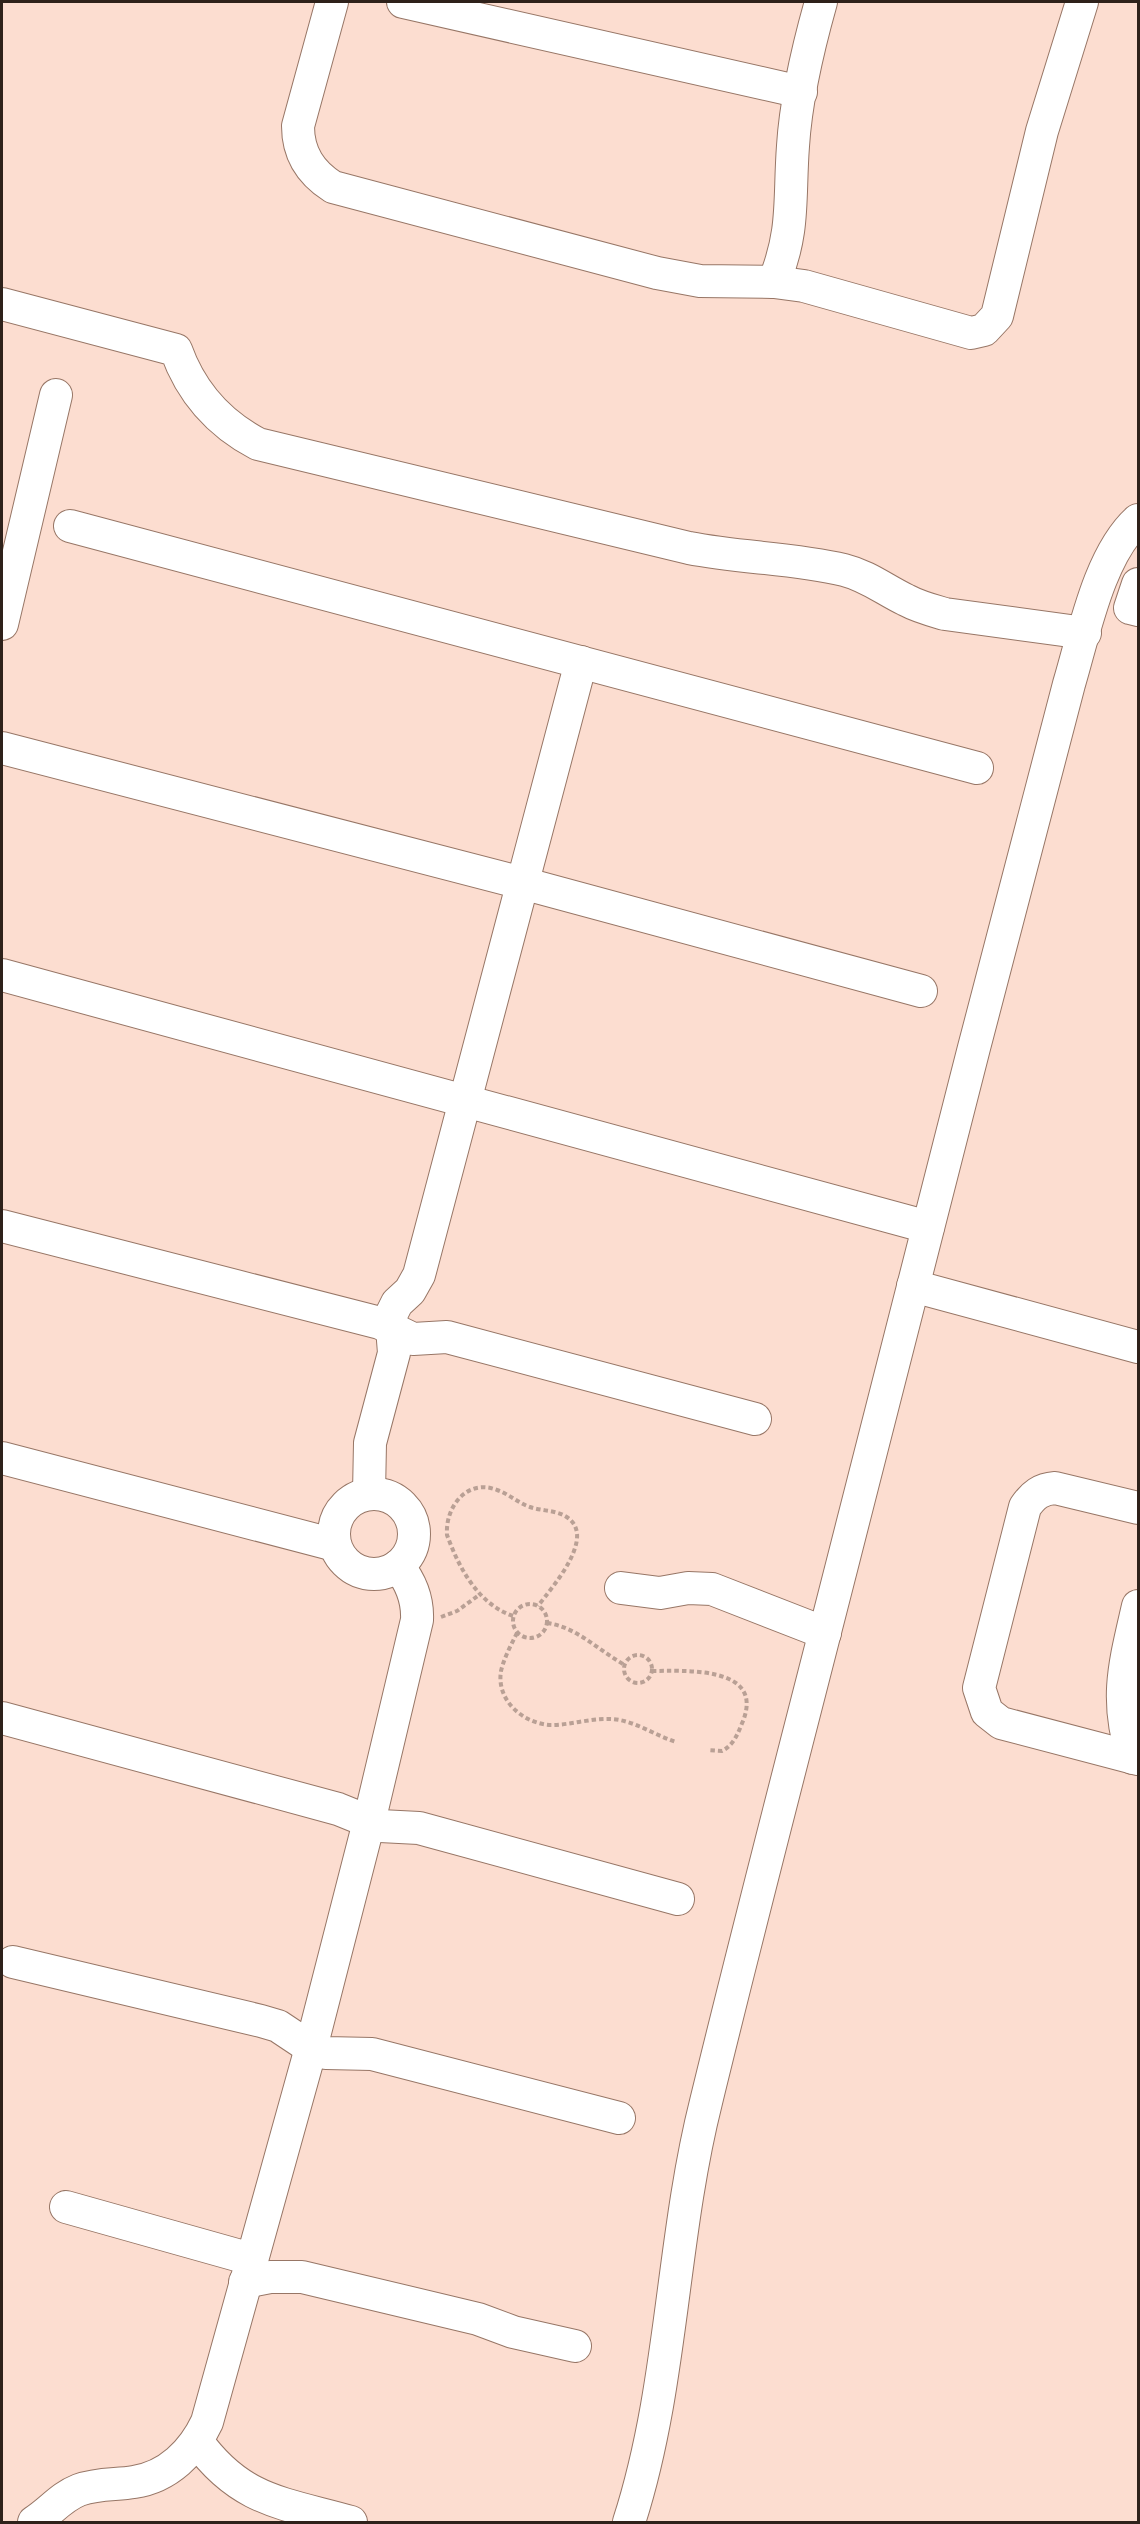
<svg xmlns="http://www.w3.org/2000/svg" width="1140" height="2524" font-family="'Space Grotesk',sans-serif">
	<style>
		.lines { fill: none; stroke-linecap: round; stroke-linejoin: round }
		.minor-casing { stroke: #977666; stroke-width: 34 }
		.path { stroke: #b9a095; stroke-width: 4; stroke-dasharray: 4.5 3; stroke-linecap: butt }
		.minor { stroke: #fff; stroke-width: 32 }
	</style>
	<rect width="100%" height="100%" fill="#fcddd0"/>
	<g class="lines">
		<g class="minor-casing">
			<g id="minor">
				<path d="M332 2 298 126C298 154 311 173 333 187L657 273 700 281 774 282 804 286 971 333 984 330 997 316 1042 131 1082 2"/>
				<path d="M403 2 801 92"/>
				<path d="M774 282C795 230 789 199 793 146 796 98 808 48 821 2"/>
				<path d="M2 304 176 350C191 392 218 423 258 444L689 548C740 558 793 558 844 570 868 576 885 590 906 600 919 607 931 610 945 614L1085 633"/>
				<path d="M70 526 977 768"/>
				<path d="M1138 584 1130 608 1138 610"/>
				<path d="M2 624 56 395"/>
				<path d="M2 748 522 883 921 991"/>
				<path d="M2 975 928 1227"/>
				<path d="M2 1226 380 1323 413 1339 447 1337 755 1419"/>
				<path d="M913 1286 1138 1347"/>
				<path d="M2 1458 335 1545"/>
				<path d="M369 1493 370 1443 394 1353 391 1315 397 1303 410 1291 419 1275 581 662"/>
				<circle cx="374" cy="1534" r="40"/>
				<path d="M1138 1508 1055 1488C1041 1489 1033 1495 1025 1507L979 1688 987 1712 1001 1723 1138 1759"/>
				<path d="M621 1588 660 1593 688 1588 712 1589 825 1633"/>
				<path d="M2 1718 338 1809 380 1826 419 1828 678 1899"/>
				<path d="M1133 1758C1114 1699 1125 1663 1138 1606"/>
				<path d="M13 1962 261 2021 278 2026 311 2048 326 2053 372 2054 619 2118"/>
				<path d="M66 2207 251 2259"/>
				<path d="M245 2282 270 2277H302L478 2319 513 2332 575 2346"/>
				<path d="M197 2441C241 2502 284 2503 351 2522"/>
				<path d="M34 2522C50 2512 61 2497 79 2490 98 2483 116 2485 134 2482 168 2477 193 2452 207 2422L311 2048 369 1822 417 1620C418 1599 411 1582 398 1566"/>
				<path d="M629 2522C673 2386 671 2241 706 2102 753 1909 804 1715 853 1522 924 1242 995 963 1069 684 1084 634 1099 555 1138 520"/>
			</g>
		</g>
		<g class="path">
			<circle cx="530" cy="1621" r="17"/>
			<path d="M513 1616C478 1604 459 1568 447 1535 445 1507 467 1478 497 1490 509 1494 518 1503 530 1507 541 1511 555 1510 565 1516 599 1535 552 1587 538 1606"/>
			<path d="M441 1617 457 1611 479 1595"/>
			<path d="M547 1623C577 1627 599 1651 625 1665"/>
			<path d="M517 1633C511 1645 504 1658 501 1671 496 1701 524 1724 551 1725 571 1725 591 1718 611 1719 634 1720 654 1735 676 1742"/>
			<circle cx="638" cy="1669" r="14"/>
			<path d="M652 1671C683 1671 765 1665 743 1721 738 1733 734 1745 722 1751L708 1750"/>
		</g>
		<use href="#minor" class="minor"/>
	</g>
	<rect width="1140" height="2524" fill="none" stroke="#2e211a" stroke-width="6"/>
</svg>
